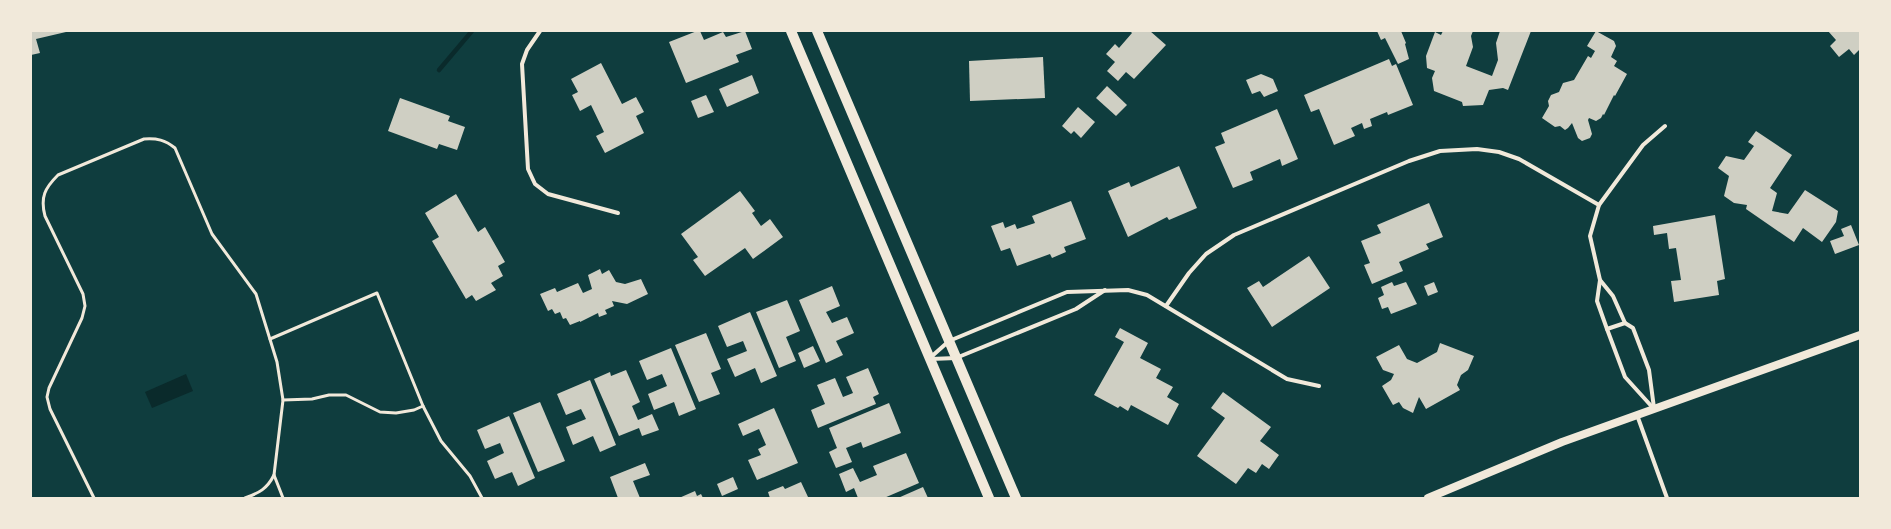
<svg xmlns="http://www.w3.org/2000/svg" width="1891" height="529" font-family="'PT Sans',sans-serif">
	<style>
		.water { fill: #0a2a2b }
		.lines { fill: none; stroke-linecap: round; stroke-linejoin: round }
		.stream { stroke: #0a2a2b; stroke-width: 4.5 }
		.building { fill: #cfcfc3 }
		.service { stroke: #f1e9da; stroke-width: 3 }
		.minor { stroke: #f1e9da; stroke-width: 4 }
		.secondary { stroke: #f1e9da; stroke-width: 8 }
		.primary { stroke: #f1e9da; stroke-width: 10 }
	</style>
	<rect width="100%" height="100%" fill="#0f3d3e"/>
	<path class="water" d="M186 374 193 391 152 408 145 392Z"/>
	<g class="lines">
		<path class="stream" d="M439 70 472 31"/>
	</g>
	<g class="building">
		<path d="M31 31H66V32L36 39 40 53 31 55Z"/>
		<path d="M697 31H700L704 40 723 32 726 37 745 31 752 49 736 55 739 62 686 83 669 42Z"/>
		<path d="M1130 31H1150L1166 45 1134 79 1126 72 1118 81 1107 71 1115 62 1106 54 1115 44 1119 48 1132 33Z"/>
		<path d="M1377 31H1401L1406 43 1405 44 1409 59 1398 64 1385 38 1381 40Z"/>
		<path d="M1443 31H1473L1471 36 1473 47 1466 66 1492 76 1498 60 1496 43 1500 31H1531L1508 90 1503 88 1489 90 1483 105 1463 106 1462 102 1434 91 1432 78 1435 71 1427 68 1426 56 1435 32 1441 35Z"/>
		<path d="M1596 31 1614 41 1616 46 1611 57 1617 61 1614 66 1627 74 1615 96 1614 95 1604 115 1603 114 1601 118 1596 121 1589 118 1588 120 1592 134 1590 138 1582 141 1578 138 1572 123 1568 128 1565 130 1560 126 1555 127 1542 118 1549 106 1548 101 1551 95 1559 92 1563 83 1574 80 1588 56 1591 58 1595 51 1587 46Z"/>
		<path d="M1828 31H1860V49L1854 55 1849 49 1839 57 1830 46 1836 40Z"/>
		<path d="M1043 57 1045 98 970 101 969 61Z"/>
		<path d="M1389 59 1392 66 1396 64 1413 105 1388 115 1387 112 1370 119 1372 126 1364 129 1362 123 1351 128 1355 136 1334 145 1319 109 1311 112 1304 95Z"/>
		<path d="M601 63 622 104 636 97 644 112 636 116 644 133 605 153 596 136 604 132 591 105 580 111 572 95 578 92 571 79Z"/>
		<path d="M1261 74 1273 79 1278 91 1264 97 1260 91 1252 94 1246 80Z"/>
		<path d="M752 75 759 93 727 107 719 89Z"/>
		<path d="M1107 86 1127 105 1116 116 1096 98Z"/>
		<path d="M706 95 714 112 698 118 691 101Z"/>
		<path d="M400 98 450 116 448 121 465 127 457 150 439 144 437 149 388 131Z"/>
		<path d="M1078 107 1095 122 1081 138 1074 131 1071 134 1062 126Z"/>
		<path d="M1277 109 1298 159 1282 166 1280 159 1250 172 1253 180 1233 188 1215 147 1225 143 1221 133Z"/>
		<path d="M1756 131 1792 155 1770 188 1777 193 1772 211 1788 214 1805 190 1838 211 1836 222 1822 242 1803 228 1794 242 1746 209 1747 205 1734 203 1724 196 1729 176 1718 168 1726 156 1744 160 1754 146 1748 142Z"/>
		<path d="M1179 166 1197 208 1169 220 1167 217 1128 237 1108 191 1129 182 1131 187Z"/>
		<path d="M740 191 755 211 752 213 761 226 770 219 783 237 753 259 745 248 705 276 693 260 698 257 681 234Z"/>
		<path d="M456 194 478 232 485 227 505 262 498 266 503 276 491 283 496 290 476 301 472 295 466 299 432 241 439 237 425 213Z"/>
		<path d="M1071 201 1086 239 1064 247 1066 252 1052 258 1050 254 1017 266 1010 248 1001 251 991 226 1003 222 1005 228 1015 224 1017 229 1035 223 1032 216Z"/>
		<path d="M1429 203 1443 237 1426 244 1429 249 1399 262 1403 271 1372 284 1364 265 1370 263 1361 241 1381 233 1377 225Z"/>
		<path d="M1715 215 1725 279 1717 281 1719 295 1674 302 1671 281 1681 280 1676 248 1669 249 1667 233 1654 235 1653 226Z"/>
		<path d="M1851 225 1859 245 1835 254 1830 241 1844 236 1841 229Z"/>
		<path d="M1309 256 1330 288 1272 327 1247 288 1259 281 1263 287Z"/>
		<path d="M600 269 602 274 609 270 616 282 625 284 641 279 648 294 627 304 612 301 614 306 605 310 607 314 599 317 598 313 580 322V321L570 325 566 318 563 319 560 312 555 314 552 309 548 311 540 294 555 288 557 292 578 283 583 293 592 289 588 275Z"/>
		<path d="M1392 282 1394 286 1406 282 1417 304 1391 314 1388 307 1382 309 1378 298 1384 295 1381 287Z"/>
		<path d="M1434 282 1438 292 1428 296 1424 286Z"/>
		<path d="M832 286 840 306 826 312 832 323 847 317 854 333 836 341 843 355 826 363 799 300Z"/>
		<path d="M787 300 800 331 786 337 796 361 779 368 756 312Z"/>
		<path d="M750 312 777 376 761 383 755 368 735 377 727 359 747 351 743 341 727 347 718 326Z"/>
		<path d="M1120 328 1148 343 1140 358 1161 369 1156 378 1173 387 1167 397 1179 404 1168 425 1131 405 1128 411 1120 406 1118 408 1094 395 1124 342 1115 337Z"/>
		<path d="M706 333 721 369 711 373 720 394 699 402 675 345Z"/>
		<path d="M1440 343 1474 356 1468 370 1461 375 1457 385 1460 390 1426 409 1419 397 1413 413 1403 408 1399 402 1393 405 1382 386 1391 380 1394 374 1383 370 1376 357 1399 345 1407 359 1417 363 1437 352Z"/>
		<path d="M813 346 820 361 804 368 798 353Z"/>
		<path d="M671 348 696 409 679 416 674 402 654 410 648 394 667 386 662 374 647 380 639 361Z"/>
		<path d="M868 368 879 394 873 397 876 404 818 428 811 410 825 404 817 385 835 378 843 397 853 393 846 377Z"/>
		<path d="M626 370 640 402 632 406 638 420 652 414 659 430 642 436 639 428 619 436 594 379 610 372 611 376Z"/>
		<path d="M590 380 616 445 600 452 593 436 573 445 566 427 586 419 581 409 566 415 557 394Z"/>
		<path d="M1223 392 1271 427 1260 441 1279 455 1269 469 1262 464 1256 473 1248 468 1236 484 1197 456 1225 418 1211 408Z"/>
		<path d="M540 402 565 461 538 472 513 413Z"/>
		<path d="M889 403 901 433 863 448 861 442 846 448 852 462 836 468 829 452 837 448 829 428Z"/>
		<path d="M774 408 798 463 757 480 748 460 761 455 758 449 766 445 759 429 743 436 738 424Z"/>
		<path d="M509 416 535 478 518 486 512 472 495 479 487 461 504 453 500 443 485 449 477 430Z"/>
		<path d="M906 453 919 483 884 498H858L854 488 846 492 839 474 853 468 860 482 877 475 873 466Z"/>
		<path d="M645 463 650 475 633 481 640 498H618L610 477Z"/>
		<path d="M733 477 738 489 722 496 717 484Z"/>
		<path d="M801 482 808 497 805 498H770L768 492 783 486 785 489Z"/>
		<path d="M923 487 928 498H898Z"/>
		<path d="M695 491 697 496 701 494 703 498H679Z"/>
	</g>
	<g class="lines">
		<g class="service">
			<path d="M270 339 377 293 423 406 441 441 470 476 482 498"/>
			<path d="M94 498 50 409 47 397 49 388 82 318 85 306 83 294 45 216C40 197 45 188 58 175L144 139C157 138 165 140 175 148L212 234 256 294 277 362 283 400"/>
			<path d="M245 498C259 493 267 489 274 475"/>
			<path d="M283 498 274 475 283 400 312 399 329 395H346L380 412 396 413 414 410 423 406"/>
		</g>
		<g class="minor">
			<path d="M540 31 527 50 522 64 528 169 535 184 548 194 618 213"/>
			<path d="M1600 280 1613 296 1625 323 1633 328 1649 370 1654 408"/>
			<path d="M1166 306 1189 273 1206 254 1234 235 1409 161 1440 151 1477 149 1499 152 1519 159 1599 205"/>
			<path d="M1607 329 1625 323"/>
			<path d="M931 357 949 341 1067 292 1128 290 1147 295 1287 379 1319 386"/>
			<path d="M931 359 956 358 1076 309 1105 290"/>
			<path d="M1654 409 1625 377 1607 329 1597 301 1600 280 1590 236 1599 205 1643 145 1665 126"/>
			<path d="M1637 415 1667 498"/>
		</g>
		<path class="secondary" d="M1428 498 1562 442 1860 335"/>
		<g class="primary">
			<path d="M791 31 989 498"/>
			<path d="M817 31 1016 498"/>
		</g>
	</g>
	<rect width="1891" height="529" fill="none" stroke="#f1e9da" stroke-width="64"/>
</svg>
